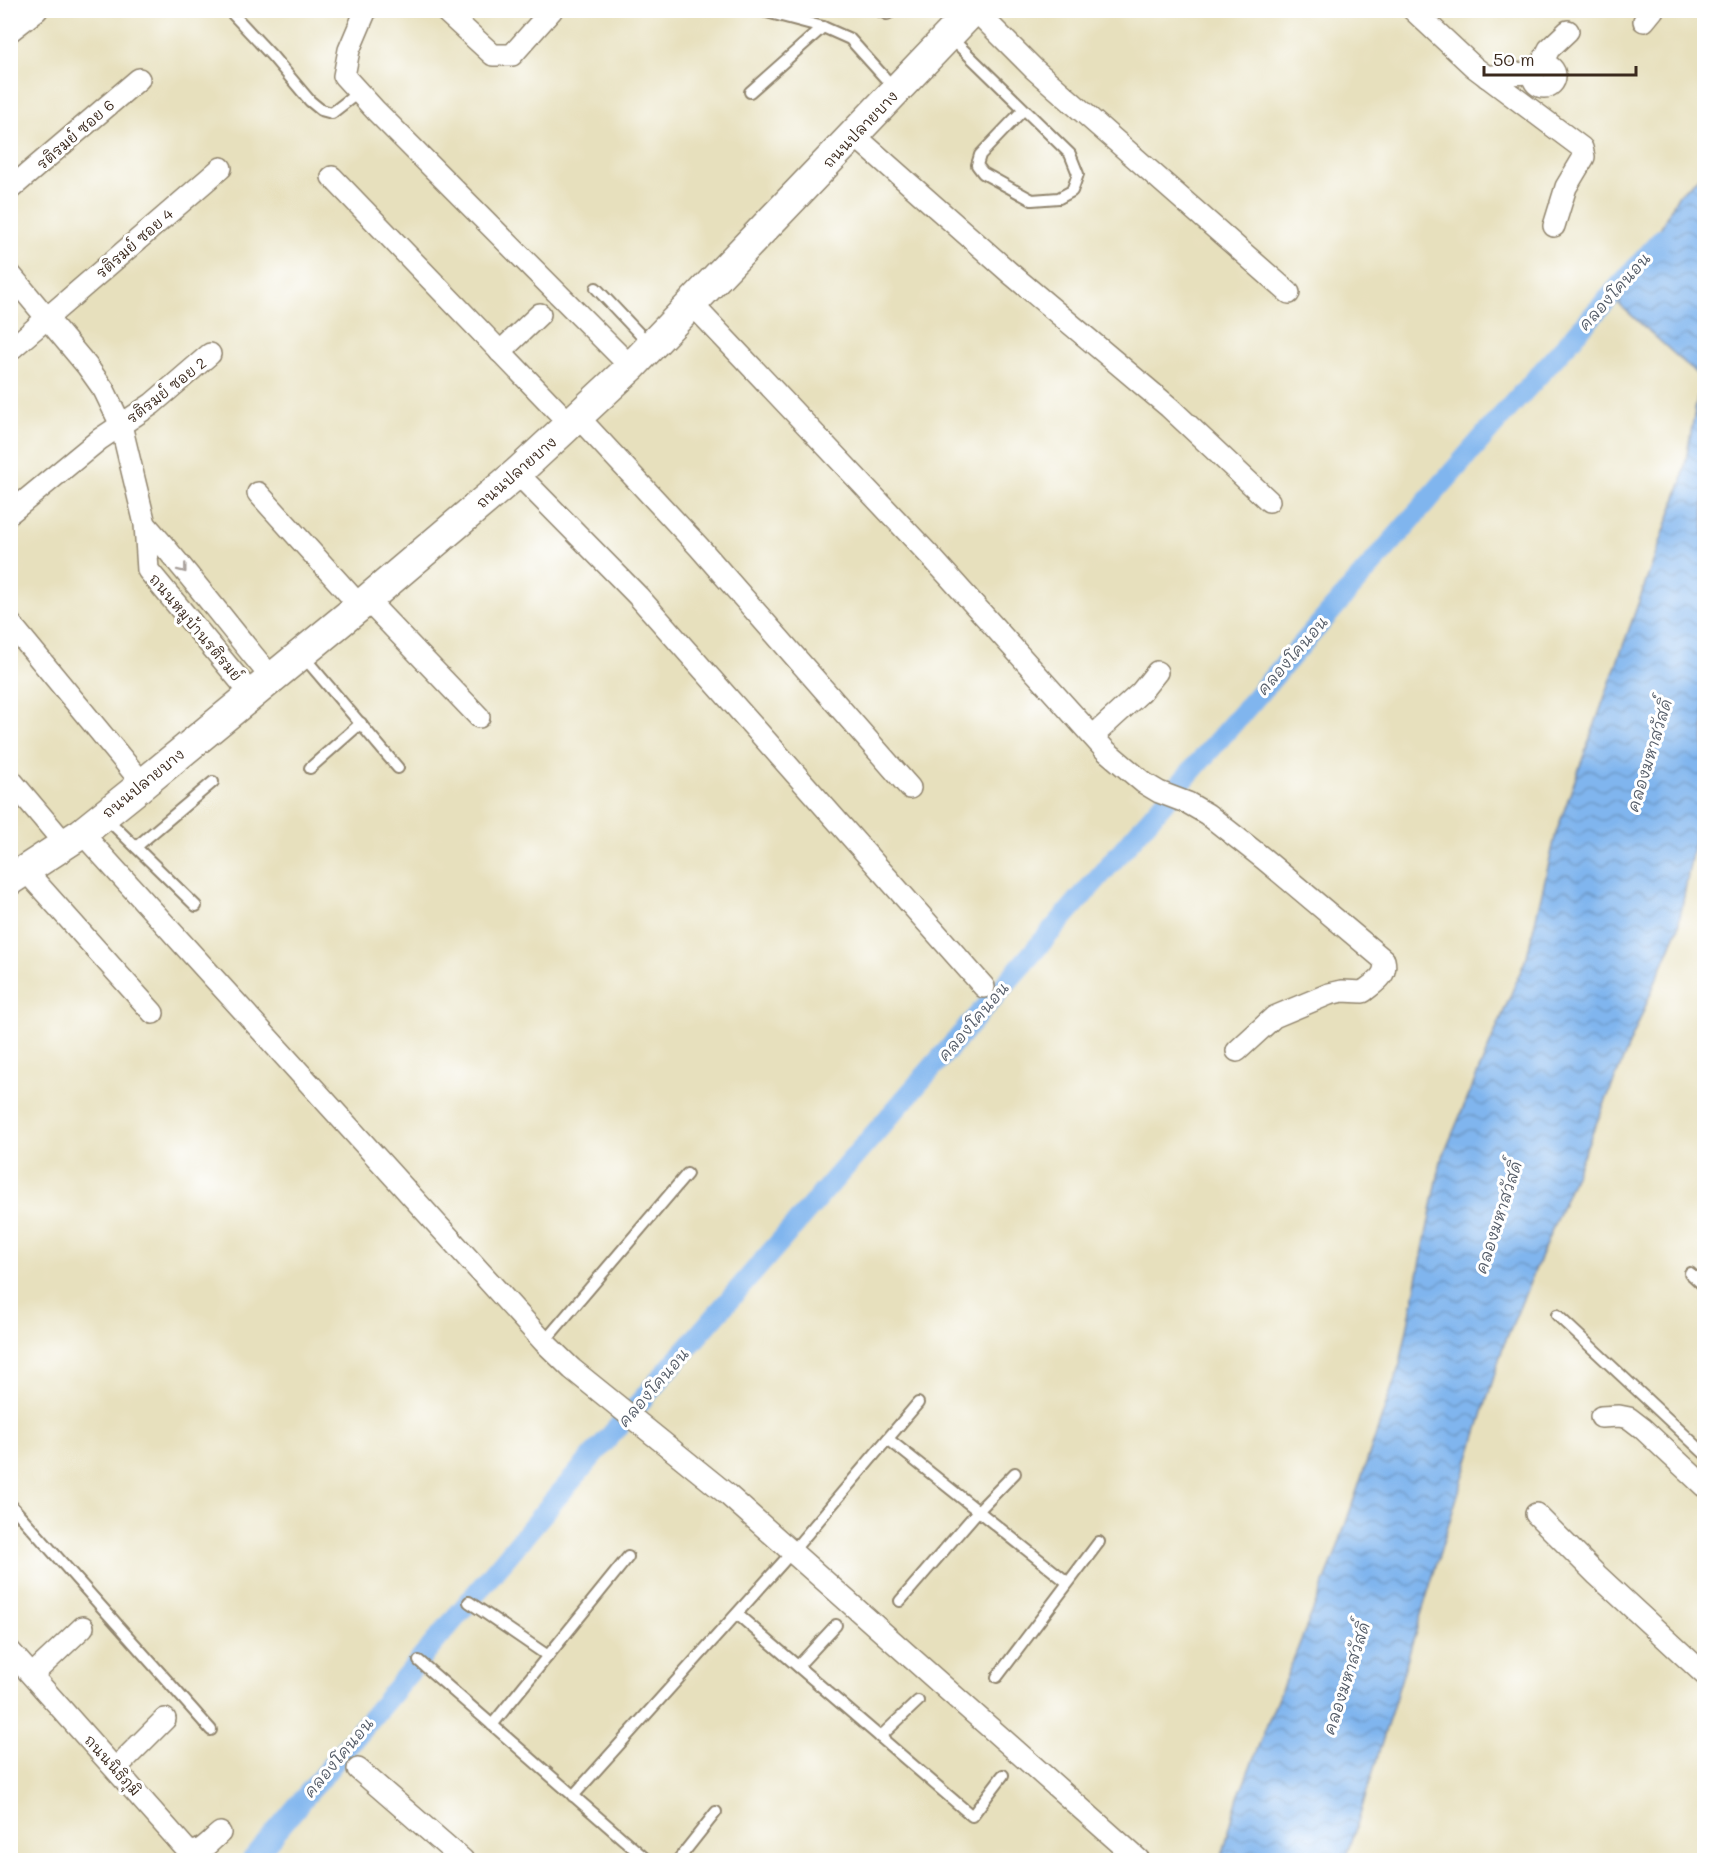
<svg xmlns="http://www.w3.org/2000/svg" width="1715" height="1871" font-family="Mali,'Playpen Sans Thai',sans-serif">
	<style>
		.water { fill: url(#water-waves); stroke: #5e7086; stroke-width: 1.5 }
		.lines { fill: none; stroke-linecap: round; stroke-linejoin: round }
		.canal { stroke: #80b5ee; stroke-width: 21 }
		.lane-casing { stroke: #91856e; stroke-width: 14 }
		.street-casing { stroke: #91856e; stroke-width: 24 }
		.secondary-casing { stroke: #91856e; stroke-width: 33 }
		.lane { stroke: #fff; stroke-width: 10 }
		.street { stroke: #fff; stroke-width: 21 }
		.secondary { stroke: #fff; stroke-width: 30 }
		.oneway { stroke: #a79f9a }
		.labels { text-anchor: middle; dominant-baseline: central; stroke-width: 6; stroke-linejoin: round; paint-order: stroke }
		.street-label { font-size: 15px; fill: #3b2a1e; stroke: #fff }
		.water-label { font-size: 16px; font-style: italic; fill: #535b67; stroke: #fff }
	</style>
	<defs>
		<pattern id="water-waves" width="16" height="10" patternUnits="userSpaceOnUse" patternTransform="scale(1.5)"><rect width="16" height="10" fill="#80b5ee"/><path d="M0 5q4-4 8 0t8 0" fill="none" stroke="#6a93c0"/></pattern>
	</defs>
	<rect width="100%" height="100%" fill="#fff"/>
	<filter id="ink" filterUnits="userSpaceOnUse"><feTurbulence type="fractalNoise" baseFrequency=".0167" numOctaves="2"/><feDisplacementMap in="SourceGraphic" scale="12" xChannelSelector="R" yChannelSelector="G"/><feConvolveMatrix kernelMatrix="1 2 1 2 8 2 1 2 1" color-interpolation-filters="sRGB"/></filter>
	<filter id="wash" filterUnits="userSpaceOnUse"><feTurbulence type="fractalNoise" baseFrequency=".008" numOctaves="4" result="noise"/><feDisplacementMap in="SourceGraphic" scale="24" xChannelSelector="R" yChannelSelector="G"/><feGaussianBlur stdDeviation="1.35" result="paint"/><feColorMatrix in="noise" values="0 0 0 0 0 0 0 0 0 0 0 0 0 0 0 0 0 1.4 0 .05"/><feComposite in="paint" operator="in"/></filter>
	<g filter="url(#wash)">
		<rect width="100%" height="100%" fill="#e7e0bd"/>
		<path class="water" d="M1704 173V789L1678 928 1503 1347 1346 1860H1221L1238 1797 1334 1558 1400 1364 1441 1161 1527 956 1556 833 1682 481 1701 378 1619 304 1679 194Z"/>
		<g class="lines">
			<path class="canal" d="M252 1860 556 1498 1499 419 1663 238"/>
		</g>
	</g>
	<g filter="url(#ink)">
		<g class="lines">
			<g class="lane-casing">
				<g id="lane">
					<path d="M229 10 273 57 310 101 321 110 332 113 359 92"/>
					<path d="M759 10 823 27 850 39 894 88"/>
					<path d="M878 10 887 14 895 10"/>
					<path d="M949 36 1070 154 1078 174 1072 191 1059 198 1032 200 983 173 977 165 980 155 1024 109"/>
					<path d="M750 92 823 27"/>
					<path d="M596 288 649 344"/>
					<path d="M303 656 398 768"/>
					<path d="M310 768 361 723"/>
					<path d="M104 816 196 906"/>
					<path d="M136 847 213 782"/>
					<path d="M1690 1273 1704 1286"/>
					<path d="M1557 1315 1704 1453"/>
					<path d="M544 1342 687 1174"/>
					<path d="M888 1439 1067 1582"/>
					<path d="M10 1504 211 1730"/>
					<path d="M900 1601 978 1511 1015 1473"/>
					<path d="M469 1602 548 1656"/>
					<path d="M737 1614 972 1816 1003 1775"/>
					<path d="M419 1661 647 1860"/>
					<path d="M798 1666 836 1625"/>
					<path d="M997 1677 1099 1542"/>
					<path d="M492 1725 628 1557"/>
					<path d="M880 1737 918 1701"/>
					<path d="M573 1796 792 1552 918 1403"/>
					<path d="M678 1860 716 1812"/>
				</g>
			</g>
			<g class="street-casing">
				<g id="street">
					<path d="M366 10 349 50 344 76 376 111 631 367"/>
					<path d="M444 10 493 55H512L552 10"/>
					<path d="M975 10 1034 69 1289 293"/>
					<path d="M1413 10 1474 67 1582 148 1584 157 1566 187 1554 226"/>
					<path d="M1644 21 1653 10"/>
					<path d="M10 31 37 10"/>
					<path d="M1541 65 1549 49 1568 31"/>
					<circle cx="1544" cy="76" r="11"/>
					<path d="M1487 77 1507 74 1534 73"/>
					<path d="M854 135 1010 273 1169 407 1269 501"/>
					<path d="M332 177 570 424"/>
					<path d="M10 189 139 79"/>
					<path d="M10 274 87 366 104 390 121 425 145 524 148 570 251 694"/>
					<path d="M692 304 934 560 1105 750 1144 783 1159 792 1188 803 1207 814 1264 859 1384 960C1388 976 1375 982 1363 992L1342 991 1329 994 1274 1017 1237 1051"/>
					<path d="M10 350 221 168"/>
					<path d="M500 352 540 314"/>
					<path d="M578 417 699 547 910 788"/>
					<path d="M517 473 638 596 984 987"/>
					<path d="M258 493 360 606"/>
					<path d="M10 513 100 439 152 404 210 354"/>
					<path d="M145 524C189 573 229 627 271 677"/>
					<path d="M367 600 479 717"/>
					<path d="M10 623 143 784"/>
					<path d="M1093 736 1141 692 1157 672"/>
					<path d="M10 779 65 844"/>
					<path d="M82 833 544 1342 572 1369 728 1495 1139 1860"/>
					<path d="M25 870 153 1013"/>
					<path d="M1601 1417 1619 1416 1629 1418 1642 1428 1704 1486"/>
					<path d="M1536 1514 1597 1575 1704 1674"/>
					<path d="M10 1651 187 1850C200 1856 210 1841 220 1833"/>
					<path d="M32 1675 83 1627"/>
					<path d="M116 1768 165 1719"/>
					<path d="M358 1769 463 1860"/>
				</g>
			</g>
			<g class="secondary-casing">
				<path id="secondary" d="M10 880 82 833 143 784 367 600 517 473 631 367 973 10"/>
			</g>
			<use href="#lane" class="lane"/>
			<use href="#street" class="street"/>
			<use href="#secondary" class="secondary"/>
		</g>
		<defs><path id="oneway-chevron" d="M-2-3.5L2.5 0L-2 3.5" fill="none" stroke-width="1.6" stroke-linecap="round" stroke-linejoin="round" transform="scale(1.5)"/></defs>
		<use class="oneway" href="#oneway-chevron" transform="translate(183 569) rotate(52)"/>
	</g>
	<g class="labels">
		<g class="street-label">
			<text transform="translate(860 129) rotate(-46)">ถนนปลายบาง</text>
			<text transform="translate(75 134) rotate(-41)">รติรมย์ ซอย 6</text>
			<text transform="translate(134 243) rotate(-41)">รติรมย์ ซอย 4</text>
			<text transform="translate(166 390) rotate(-38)">รติรมย์ ซอย 2</text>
			<text transform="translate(516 472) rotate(-41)">ถนนปลายบาง</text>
			<text transform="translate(196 627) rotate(50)">ถนนหมูบ้านรติรมย์</text>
			<text transform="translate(143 783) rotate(-39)">ถนนปลายบาง</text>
			<text transform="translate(113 1765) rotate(48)">ถนนนิธิภุมิ</text>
		</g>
		<g class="water-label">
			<text transform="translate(1614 291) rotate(-48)">คลองโคนอน</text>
			<text transform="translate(1292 655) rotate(-49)">คลองโคนอน</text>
			<text transform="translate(1649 755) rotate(-73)">คลองมหาสวัสดิ์</text>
			<text transform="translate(973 1021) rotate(-49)">คลองโคนอน</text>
			<text transform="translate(1498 1217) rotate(-72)">คลองมหาสวัสดิ์</text>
			<text transform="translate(653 1387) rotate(-49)">คลองโคนอน</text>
			<text transform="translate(1346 1678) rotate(-72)">คลองมหาสวัสดิ์</text>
			<text transform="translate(338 1757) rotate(-50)">คลองโคนอน</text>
		</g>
	</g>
	<rect width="1715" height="1871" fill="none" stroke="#fff" stroke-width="36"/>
	<path d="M1484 66v9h152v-9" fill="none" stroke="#3b2a1e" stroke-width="3"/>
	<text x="1493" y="66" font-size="18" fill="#3b2a1e" stroke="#ffffff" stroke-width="4.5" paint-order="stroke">50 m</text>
</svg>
